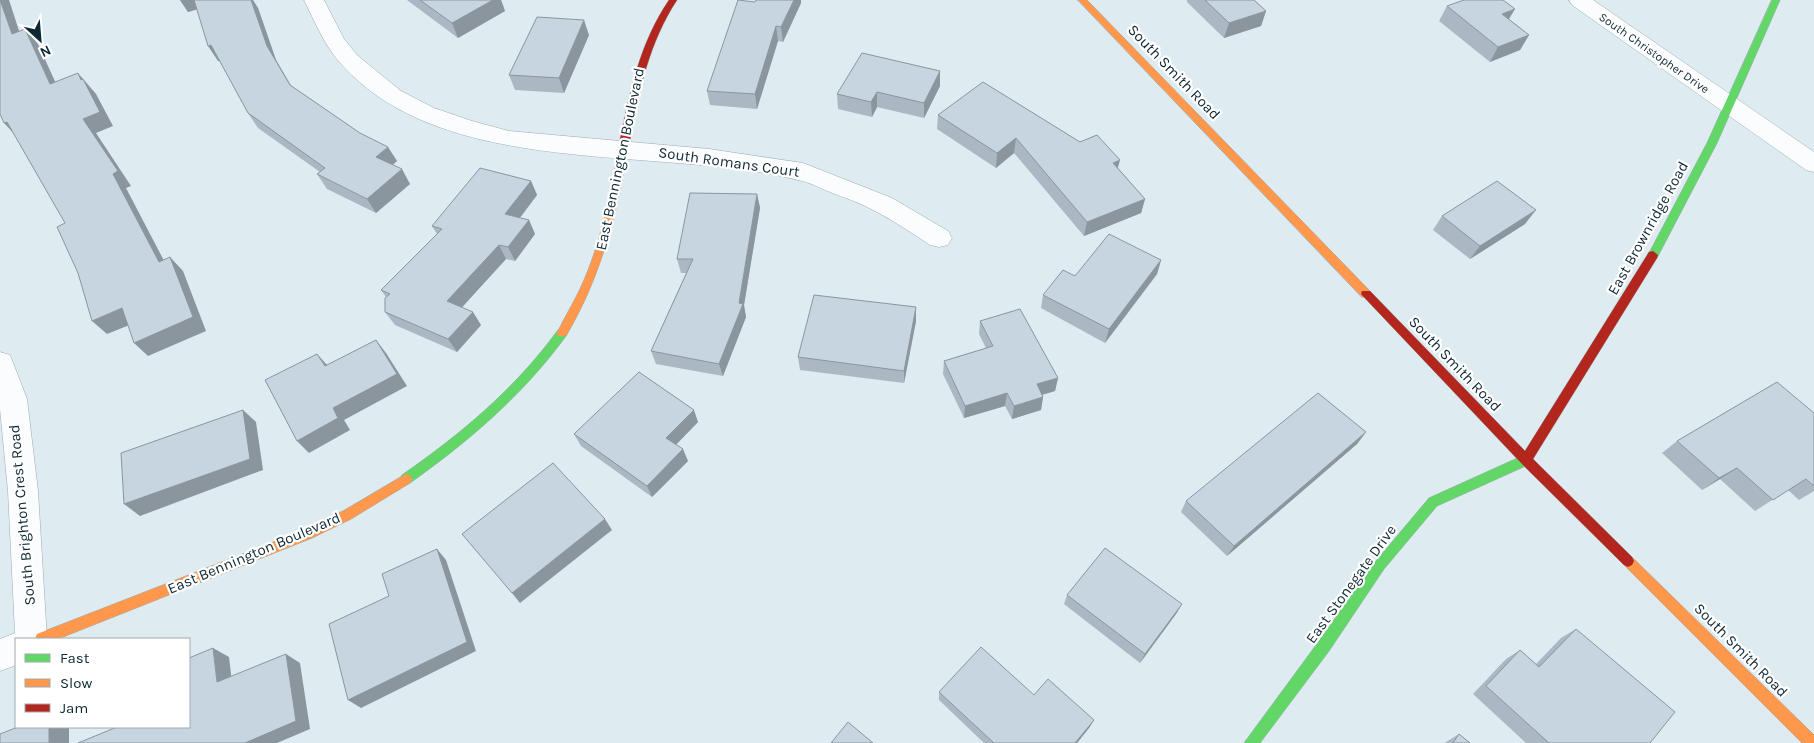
<svg xmlns="http://www.w3.org/2000/svg" width="1814" height="743" font-family="Karla,sans-serif">
	<style>
		.lines { fill: none; stroke-linecap: round; stroke-linejoin: round }
		.street-casing { stroke: #9aacb3; stroke-width: 1 }
		.fast-casing { stroke: #9aacb3; stroke-width: 1 }
		.slow-casing { stroke: #9aacb3; stroke-width: 1 }
		.jam-casing { stroke: #9aacb3; stroke-width: 1 }
		.street { fill: #fafcfd; fill-rule: evenodd }
		.fast { fill: #63d668; fill-rule: evenodd }
		.slow { fill: #ff974d; fill-rule: evenodd }
		.jam { fill: #b3261e; fill-rule: evenodd }
		.wall { fill: #abb7c2 }
		.shaded-wall { fill: #8b959e }
		.building { fill: #c7d5e1; stroke: #8b959e }
		.labels { text-anchor: middle; dominant-baseline: central; stroke-width: 4.5; stroke-linejoin: round; paint-order: stroke }
		.far-street-label { font-size: 12px; fill: #0e2833; stroke: #fff }
		.street-label { font-size: 15px; fill: #0e2833; stroke: #fff }
	</style>
	<rect width="100%" height="100%" fill="#deebf1"/>
	<g class="lines">
		<g class="street-casing">
			<g id="street">
				<path d="M304 0H324L344 39 357 55 401 91 434 108 472 121 509 131 709 149 803 163 892 198 948 231 952 238 948 245 939 247 930 245C912 233 894 221 875 211 861 203 845 198 830 192 820 188 809 182 798 180 659 145 446 180 342 65 325 47 315 22 304 0Z"/>
				<path d="M1569 0H1593L1814 152V172L1806 170 1572 5Z"/>
				<path d="M0 352 10 355 27 399 38 491 47 639H16V665L0 671V639L15 633 8 491 0 409Z"/>
			</g>
		</g>
		<g class="fast-casing">
			<g id="fast">
				<path d="M1772 0H1780L1717 143 1657 258H1649L1648 255 1707 143Z"/>
				<path d="M562 329 566 330 567 333 566 336C523 395 469 441 410 483L406 484 402 483 400 479 402 475C461 434 515 389 558 330Z"/>
				<path d="M1528 451 1532 452 1534 456 1530 464 1437 506 1384 569 1329 651 1260 743H1244L1319 641 1376 561 1429 498 1522 456 1524 452Z"/>
			</g>
		</g>
		<g class="slow-casing">
			<g id="slow">
				<path d="M1078 0H1087L1370 291 1371 294 1370 297H1362Z"/>
				<path d="M625 137 630 140C617 211 603 273 566 336H558L557 333C564 318 573 304 580 289 602 242 611 190 620 140Z"/>
				<path d="M406 474 410 475 412 479 410 483 351 519 312 538 58 639H35L37 634 304 530 343 511Z"/>
				<path d="M1628 555 1632 557 1814 735V743H1802L1624 565 1622 561 1624 557Z"/>
			</g>
		</g>
		<g class="jam-casing">
			<g id="jam">
				<path d="M669 0H677C649 43 639 90 630 140L628 142H622L620 140C630 90 640 43 669 0Z"/>
				<path d="M1653 251 1658 255 1657 258 1533 459 1632 557 1634 561 1632 565 1628 567 1624 565 1522 464 1361 294 1362 291H1370L1525 451 1649 252Z"/>
			</g>
		</g>
		<use href="#street" class="street"/>
		<use href="#fast" class="fast"/>
		<use href="#slow" class="slow"/>
		<use href="#jam" class="jam"/>
	</g>
	<g class="wall">
		<path d="M180 0 258 8 276 60 291 86 397 161 393 165 410 184 376 213 327 189 317 174 320 172 258 128 248 113 220 61H218L197 9 188 12Z"/>
		<path d="M407 0H501L505 11 458 38Z"/>
		<path d="M1187 0H1254L1266 11 1261 26 1224 38 1187 2Z"/>
		<path d="M755 2 801 3 783 42 778 41 757 109 710 105 707 91Z"/>
		<path d="M1447 6 1509 19 1529 35 1520 50 1490 62 1439 21Z"/>
		<path d="M589 35 564 93 515 90 509 75Z"/>
		<path d="M940 71V86L924 118 877 107 872 117 838 109 837 94Z"/>
		<path d="M938 115 1118 168 1145 199 1141 213 1084 236 1014 153 996 168 937 129Z"/>
		<path d="M531 181 537 195 520 218 529 220 535 234 515 261 506 259 462 307 481 325 457 352 395 325 385 312 386 297 381 290 437 234 432 226Z"/>
		<path d="M757 194 760 208 744 305 746 317 723 376 656 364 651 351 686 273H681L677 259Z"/>
		<path d="M1442 216 1525 224 1470 259 1433 230Z"/>
		<path d="M1161 260 1157 274 1105 343 1041 308 1043 295Z"/>
		<path d="M916 307V321L904 383 800 370 798 357Z"/>
		<path d="M980 321 1058 378 1055 391 1042 395 1043 397 1041 410 1012 419 1005 406 964 418 943 374 944 361 986 348 979 334Z"/>
		<path d="M1814 413V491L1799 500 1788 490 1755 511 1720 479 1702 490 1662 453 1677 441Z"/>
		<path d="M698 422 676 444 688 461 652 497 581 446 574 434Z"/>
		<path d="M1366 432 1357 444 1227 556 1181 512 1186 501Z"/>
		<path d="M1067 595 1182 604 1176 614 1140 663 1064 604Z"/>
		<path d="M1576 629 1650 743H1526L1473 694 1506 659 1520 650 1536 664 1561 638Z"/>
		<path d="M939 692 1094 720 1089 728 1077 743H984L939 700Z"/>
		<path d="M1459 734 1470 743H1445L1446 742Z"/>
	</g>
	<g class="shaded-wall">
		<path d="M0 0H9L25 49 12 34Z"/>
		<path d="M180 0H197L202 8 188 12Z"/>
		<path d="M251 0H253L258 8 276 60 300 100 267 46Z"/>
		<path d="M493 0H501L505 11 458 38 452 23Z"/>
		<path d="M794 0H801V3L783 42 781 27Z"/>
		<path d="M1515 9 1506 24 1502 14Z"/>
		<path d="M1266 11 1261 26 1224 38 1229 23Z"/>
		<path d="M584 20 589 35 564 93 559 78Z"/>
		<path d="M776 26 778 41 757 109 755 94Z"/>
		<path d="M25 29 38 44 63 99 50 84Z"/>
		<path d="M1529 35 1520 50 1490 62 1498 47Z"/>
		<path d="M211 45 222 60 218 61 208 46Z"/>
		<path d="M940 71V86L924 118V103Z"/>
		<path d="M78 73 96 94 113 126 96 133 131 186 126 188 172 276 159 262 83 119 81 80Z"/>
		<path d="M877 92V107L872 117 871 102Z"/>
		<path d="M7 122 18 138 4 123Z"/>
		<path d="M1016 138 1014 153 996 168 997 153Z"/>
		<path d="M388 147 397 161 385 171 376 157Z"/>
		<path d="M1120 160 1116 175 1113 163Z"/>
		<path d="M402 169 410 184 376 213 367 199Z"/>
		<path d="M531 181 537 195 512 228 505 214Z"/>
		<path d="M757 194 760 208 744 305 746 317 723 376 719 364 739 303Z"/>
		<path d="M1145 199 1141 213 1084 236 1087 222Z"/>
		<path d="M1536 210 1525 224 1470 259 1480 246Z"/>
		<path d="M529 220 535 234 515 261 508 247Z"/>
		<path d="M499 245 506 259 455 315 447 301Z"/>
		<path d="M170 257 183 271 206 331 148 356 134 343Z"/>
		<path d="M1161 260 1157 274 1105 343 1109 329Z"/>
		<path d="M916 307V321L904 383V371Z"/>
		<path d="M122 308 137 322 107 334 92 321Z"/>
		<path d="M473 312 481 325 457 352 448 339Z"/>
		<path d="M376 340 386 353 407 386 344 420 350 430 309 453 297 441Z"/>
		<path d="M317 354 328 366H325Z"/>
		<path d="M1058 378 1055 391 1034 397 1037 384Z"/>
		<path d="M1007 393 1005 406 964 418 965 406Z"/>
		<path d="M1043 397 1041 410 1012 419 1014 406Z"/>
		<path d="M243 410 256 422 263 470 140 516 124 504Z"/>
		<path d="M694 410 698 422 671 450 666 438Z"/>
		<path d="M1366 432 1357 444 1227 556 1234 546Z"/>
		<path d="M683 449 688 461 652 497 647 486Z"/>
		<path d="M1737 468 1720 479 1702 490 1719 478Z"/>
		<path d="M605 519 612 530 520 603 512 593Z"/>
		<path d="M437 549 446 560 476 651 361 708 348 700Z"/>
		<path d="M1182 604 1176 614 1140 663 1145 654Z"/>
		<path d="M213 648 229 657 233 691 217 682Z"/>
		<path d="M286 654 300 663 310 729 277 743H245Z"/>
		<path d="M1094 720 1089 728 1077 743H1075Z"/>
		<rect x="49" y="727" width="20" height="16"/>
	</g>
	<g class="building">
		<path d="M0 0 12 34 25 29 50 84 78 73 81 80 83 79 100 112 83 119 118 171 113 174 159 262 170 257 193 317 134 343 122 308 92 321 78 273 57 227 65 223 7 122 4 123 0 114Z"/>
		<path d="M194 0H251L267 46 290 85 360 133 388 147 376 157 402 169 367 199 317 174 325 168 248 113 211 45 208 46Z"/>
		<path d="M420 0H493L452 23Z"/>
		<path d="M738 0 755 2 756 0H794L781 27 776 26 755 94 707 91Z"/>
		<path d="M1205 0H1254L1266 11 1229 23Z"/>
		<path d="M1464 0H1503L1515 9 1502 14 1529 35 1498 47 1447 6Z"/>
		<path d="M537 17 584 20 559 78 509 75Z"/>
		<path d="M862 53 940 71 924 103 877 92 871 102 837 94Z"/>
		<path d="M983 82 1080 142 1097 135 1120 160 1113 163 1145 199 1087 222 1016 138 997 153 938 115Z"/>
		<path d="M480 168 531 181 505 214 529 220 508 247 499 245 447 301 473 312 448 339 385 312V298L390 294 381 290 442 229 432 226Z"/>
		<path d="M1497 181 1536 210 1480 246 1442 216Z"/>
		<path d="M690 193 757 194 739 303 743 304 719 364 651 351 693 259H677Z"/>
		<path d="M1109 234 1161 260 1109 329 1043 295 1063 270 1075 276Z"/>
		<path d="M814 295 916 307 904 371 798 357Z"/>
		<path d="M1020 309 1058 378 1037 384 1043 397 1014 406 1007 393 965 406 944 361 993 346 980 321Z"/>
		<path d="M376 340 397 374 333 408 338 418 297 441 265 380 317 354 325 366Z"/>
		<path d="M639 372 694 410 666 438 683 449 647 486 574 434Z"/>
		<path d="M1777 382 1814 413V486L1806 479 1773 500 1737 468 1719 478 1677 441Z"/>
		<path d="M1318 393 1366 432 1234 546 1186 501Z"/>
		<path d="M243 410 250 459 124 504 121 453Z"/>
		<path d="M553 463 605 519 512 593 462 534Z"/>
		<path d="M1105 548 1182 604 1145 654 1067 595Z"/>
		<path d="M437 549 467 642 348 700 329 624 389 596 382 574Z"/>
		<path d="M1576 629 1675 712 1650 743H1549L1486 686 1520 650 1539 667Z"/>
		<path d="M981 647 1034 695 1048 679 1094 720 1075 743H994L939 692Z"/>
		<path d="M213 648 217 682 286 654 296 721 245 743H78L117 727H189V658Z"/>
		<path d="M848 722 873 743H831Z"/>
		<path d="M18 727H49V743H0V734Z"/>
		<path d="M1459 734 1470 743H1453Z"/>
	</g>
	<g class="labels">
		<g class="far-street-label">
			<text transform="translate(1654 53) rotate(35)">South Christopher Drive</text>
		</g>
		<g class="street-label">
			<text transform="translate(1174 72) rotate(46)">South Smith Road</text>
			<text transform="translate(620 159) rotate(-78)">East Bennington Boulevard</text>
			<text transform="translate(729 162) rotate(8)">South Romans Court</text>
			<text transform="translate(1648 228) rotate(-61)">East Brownridge Road</text>
			<text transform="translate(1455 364) rotate(46)">South Smith Road</text>
			<text transform="translate(22 515) rotate(-95)">South Brighton Crest Road</text>
			<text transform="translate(254 553) rotate(-23)">East Bennington Boulevard</text>
			<text transform="translate(1351 584) rotate(-54)">East Stonegate Drive</text>
			<text transform="translate(1741 650) rotate(45)">South Smith Road</text>
		</g>
	</g>
	<rect x="15" y="638" width="175" height="90" fill="#ffffff" stroke="#9fa9ad"/>
	<rect x="25" y="654" width="25" height="8" fill="#63d668" stroke="#9fa9ad"/>
	<text x="60" y="663" font-size="15" fill="#0e2833">Fast</text>
	<rect x="25" y="679" width="25" height="8" fill="#ff974d" stroke="#9fa9ad"/>
	<text x="60" y="688" font-size="15" fill="#0e2833">Slow</text>
	<rect x="25" y="704" width="25" height="8" fill="#b3261e" stroke="#9fa9ad"/>
	<text x="60" y="713" font-size="15" fill="#0e2833">Jam</text>
	<g transform="translate(40 40) rotate(154)" stroke="#ffffff" stroke-width="4" paint-order="stroke">
	<path d="M0-4L9 19L0 12L-9 19Z" fill="#0e2833"/>
	<text y="-8" font-size="14" font-weight="bold" text-anchor="middle" fill="#0e2833">N</text>
	</g>
</svg>
